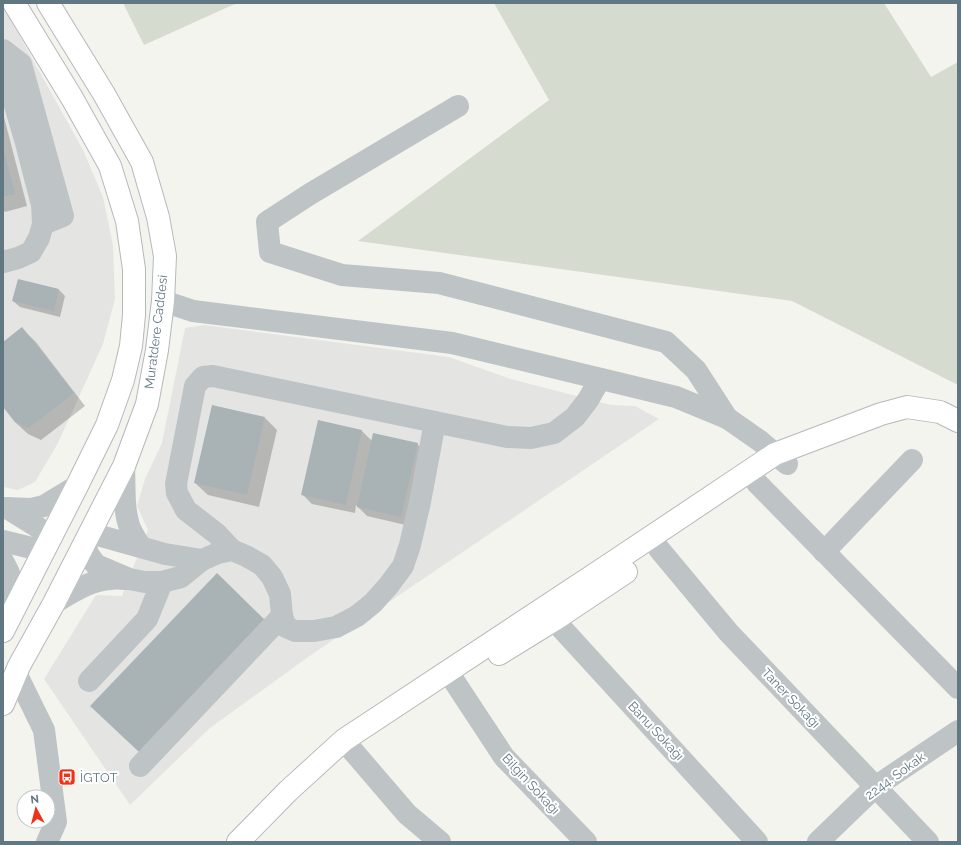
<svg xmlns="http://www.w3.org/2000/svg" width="961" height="845" font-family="Raleway,sans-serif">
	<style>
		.built { fill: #e4e5e3 }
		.green { fill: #d6dbd0 }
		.shadow { fill: #0003 }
		.building { fill: #a9b3b6 }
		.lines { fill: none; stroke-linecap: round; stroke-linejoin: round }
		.major-casing { stroke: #b4b9bc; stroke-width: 24 }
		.minor { stroke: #bec4c6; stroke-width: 22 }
		.major { stroke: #fff; stroke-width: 22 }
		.labels { text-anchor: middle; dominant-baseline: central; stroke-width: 4; stroke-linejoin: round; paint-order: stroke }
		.street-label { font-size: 13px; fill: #617782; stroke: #fff }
		.poi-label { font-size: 13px; fill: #617782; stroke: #fff; text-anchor: start }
	</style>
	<rect width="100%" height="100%" fill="#f4f4ef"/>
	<g class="built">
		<path d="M3 6 83 150 103 197 113 245 115 299 103 344 58 443 35 482 18 490 3 487Z"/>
		<path d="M204 325 449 357 511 379 611 405 635 406 659 419 311 655 210 728 130 805 44 679 96 595 122 596 148 530 137 506 145 479 162 443 185 328Z"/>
	</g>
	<g class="green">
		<path d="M123 3H237L144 45Z"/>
		<path d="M494 3H884L931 77 958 62V385L792 301 358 241 549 100Z"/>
	</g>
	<g class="shadow">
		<path d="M3 113 27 206 5 212 3 210Z"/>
		<path d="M59 290 65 296 60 317 20 307 13 301Z"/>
		<path d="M22 329 35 341 85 406 41 440 28 434 15 422 3 406V344Z"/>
		<path d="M265 418 277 430 259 507 208 495 195 483Z"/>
		<path d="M362 431 373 442 417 444 427 453 410 526 367 516 356 505 355 513 312 504 303 495Z"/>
	</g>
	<g class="building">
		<path d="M3 148 15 194 3 197Z"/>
		<path d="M18 279 59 289 54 311 12 301Z"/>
		<path d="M22 327 74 393 29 428 15 422 3 407V342Z"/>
		<path d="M212 405 265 417 247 495 194 483Z"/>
		<path d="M318 420 362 430 346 505 301 495Z"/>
		<path d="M373 433 418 443 401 517 357 507Z"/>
		<path d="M217 573 265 620 139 752 90 706Z"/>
	</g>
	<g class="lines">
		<g class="major-casing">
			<g id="major">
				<path d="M3 631 77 486 107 425 123 380 131 346 134 315V269L127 221 110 166 72 98 14 3"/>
				<path d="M499 654 554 620 626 572"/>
				<path d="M3 704 19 666 54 603 124 466 147 404 157 350 163 301 165 256 158 217 142 162 104 94 48 3"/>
				<path d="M238 842 288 791 344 740 606 567 775 454 881 414 907 407 940 412 958 421"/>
			</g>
		</g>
		<g class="minor">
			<path d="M3 50 21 64 63 216 43 224"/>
			<path d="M3 65 26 143 42 205 43 224 39 238 31 252 18 258 3 262"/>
			<path d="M458 106 310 194 267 222 270 252 342 275 439 283 666 342 696 370 727 418"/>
			<path d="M163 301 193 311 452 343 676 397 727 418 760 441 787 464"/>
			<path d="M124 466C125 485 123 510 130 528 133 535 137 541 141 547"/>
			<path d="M757 483 958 688"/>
			<path d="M7 508 31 509 44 506 77 486"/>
			<path d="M7 508 36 526 51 537"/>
			<path d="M3 541 44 551"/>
			<path d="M85 542 88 554 96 565 129 579 145 582H162L181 577 202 560 165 554 90 533"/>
			<path d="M659 549 729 633 928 842"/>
			<path d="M232 550 217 534 186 510 177 493 176 484 195 386 203 377 213 376 435 422"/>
			<path d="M824 552 912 460"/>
			<path d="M202 560 218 553 232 550 246 556 262 565 272 577 280 594 282 616 286 627 295 631H314L336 627 357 616 373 603 389 585 403 566 410 545 420 502 435 422 507 437 531 438 554 433 575 417 588 400 600 379"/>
			<path d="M3 561 9 573 10 587 6 624"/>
			<path d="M54 603C71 593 90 580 111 579 116 578 121 579 127 579"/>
			<path d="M554 620 757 842"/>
			<path d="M16 673 44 730 56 822 47 842"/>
			<path d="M89 681 147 619 162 582"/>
			<path d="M454 681 504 757 586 842"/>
			<path d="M352 750 407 814 440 842"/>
			<path d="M140 766 282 616"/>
			<path d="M818 842 875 787 958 731"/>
		</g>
		<use href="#major" class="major"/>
	</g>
	<defs>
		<g id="bus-square" transform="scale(0.9)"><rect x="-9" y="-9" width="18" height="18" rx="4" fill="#ed3217" stroke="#fff"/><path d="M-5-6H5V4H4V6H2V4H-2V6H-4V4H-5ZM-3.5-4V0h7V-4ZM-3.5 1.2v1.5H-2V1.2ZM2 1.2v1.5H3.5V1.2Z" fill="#fff"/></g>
	</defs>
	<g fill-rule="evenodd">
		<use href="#bus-square" x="67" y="777"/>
	</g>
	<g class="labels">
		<g class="street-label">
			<text transform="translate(156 332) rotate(-83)">Muratdere Caddesi</text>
			<text transform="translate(791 698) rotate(46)">Taner Sokağı</text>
			<text transform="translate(656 731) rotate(47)">Banu Sokağı</text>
			<text transform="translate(895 776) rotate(-36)">2244. Sokak</text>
			<text transform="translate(531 784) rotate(47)">Bilgin Sokağı</text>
		</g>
		<g class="poi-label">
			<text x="80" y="777">İGTOT</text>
		</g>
	</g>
	<rect width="961" height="845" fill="none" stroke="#617782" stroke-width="8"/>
	<g transform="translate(36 809) rotate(353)"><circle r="19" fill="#ffffff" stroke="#c0c9cd"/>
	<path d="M0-3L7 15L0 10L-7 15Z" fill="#ed3217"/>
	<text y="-6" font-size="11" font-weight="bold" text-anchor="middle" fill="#617782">N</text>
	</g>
</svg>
